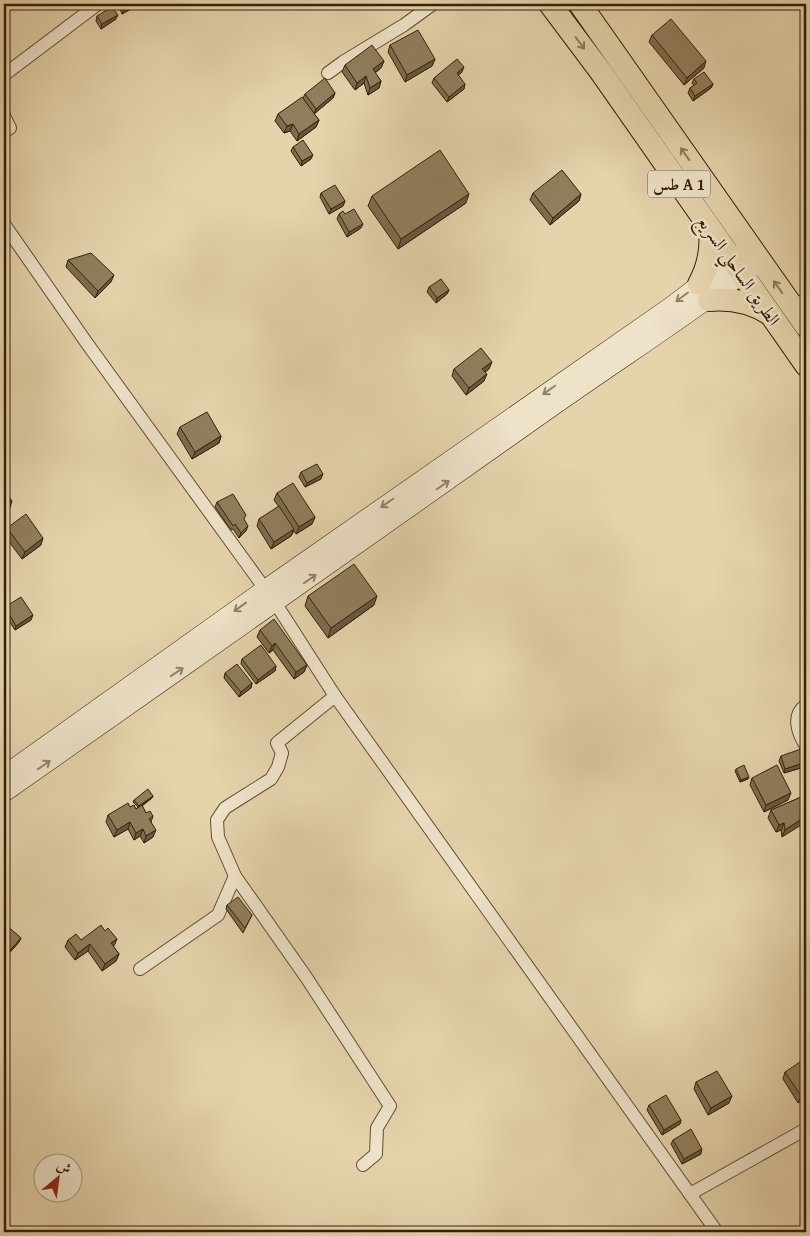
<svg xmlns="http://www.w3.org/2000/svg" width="810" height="1236" font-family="'Gentium Book Plus',Amiri,serif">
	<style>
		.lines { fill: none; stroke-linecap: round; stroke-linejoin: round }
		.street-casing { stroke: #614e30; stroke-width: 14 }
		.secondary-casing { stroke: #352107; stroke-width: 19 }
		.highway-casing { stroke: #352107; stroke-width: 24 }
		.street { stroke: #eee2c9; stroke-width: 12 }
		.secondary { stroke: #eee2c9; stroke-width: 18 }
		.highway { stroke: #e5d3ac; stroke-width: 22 }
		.wall { fill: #7d6c50; stroke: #352107 }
		.shaded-wall { fill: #665841; stroke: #352107 }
		.building { fill: #917e5d; stroke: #352107 }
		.oneway { stroke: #8d7a5a }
		.oneway2 { stroke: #928268 }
		.labels { text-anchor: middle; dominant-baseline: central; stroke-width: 5; stroke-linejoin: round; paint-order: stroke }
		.shield { fill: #eee2c9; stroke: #6c5b41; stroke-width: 1 }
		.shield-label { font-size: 16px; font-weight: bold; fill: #352107 }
		.street-label { font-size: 18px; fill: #352107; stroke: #eee2c9 }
	</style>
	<rect width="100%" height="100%" fill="#e5d3ac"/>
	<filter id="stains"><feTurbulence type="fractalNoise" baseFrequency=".004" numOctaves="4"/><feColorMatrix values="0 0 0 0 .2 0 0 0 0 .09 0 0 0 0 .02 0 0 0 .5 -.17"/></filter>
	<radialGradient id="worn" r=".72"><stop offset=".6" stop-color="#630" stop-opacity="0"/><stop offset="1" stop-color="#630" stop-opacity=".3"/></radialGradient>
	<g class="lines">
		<g class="street-casing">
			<g id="street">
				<path d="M328 73 343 62 404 25 433 4"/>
				<path d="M4 75 98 4"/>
				<path d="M4 116 10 128 4 132"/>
				<path d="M4 224 86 342 276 604 335 696 717 1232"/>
				<path d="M792 306 806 300"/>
				<path d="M335 696 277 743 282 753 278 767 271 779 225 808 217 820 218 837 235 876 306 977 390 1106 377 1128 376 1154 363 1165"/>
				<path d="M806 705C791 715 798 734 806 746"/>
				<path d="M140 969 218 915 235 876"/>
				<path d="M690 1194 806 1129"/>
			</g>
		</g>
		<g class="secondary-casing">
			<g id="secondary">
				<path d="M4 775 265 589 671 306 741 253"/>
				<path d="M4 793C183 667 363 542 541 415 611 365 684 319 752 267"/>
			</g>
		</g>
		<g class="highway-casing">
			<g id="highway">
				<path d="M550 4 601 72 806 365"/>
				<path d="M580 4 806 326"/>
				<path d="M699 284C709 266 712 249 710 229"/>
				<path d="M709 300C732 298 751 302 770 314"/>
			</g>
		</g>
		<use href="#street" class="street"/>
		<use href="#secondary" class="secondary"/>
		<use href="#highway" class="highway"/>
	</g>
	<g class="wall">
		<path d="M118 4H139L138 5 122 14Z"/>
		<path d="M97 16 116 19 101 29 96 21Z"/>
		<path d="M652 35 704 68 684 85 649 42Z"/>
		<path d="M390 45 435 59 432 66 405 82 388 52Z"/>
		<path d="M384 61 381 68 375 73 381 81 379 88 368 95 364 83 355 90 342 72 345 65Z"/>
		<path d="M462 72 458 75 464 89 447 102 432 83 434 78Z"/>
		<path d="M694 79 713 84 711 88 693 101 688 93 690 88 694 86 692 83Z"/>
		<path d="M335 93 333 98 314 114 319 120 316 127 297 141 290 131 284 133 275 121 278 114 303 98 305 94Z"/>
		<path d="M293 147 311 159 301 166 291 151Z"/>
		<path d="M321 193 345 201 343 206 329 214 320 197Z"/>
		<path d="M533 193 581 194 579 201 550 225 530 200Z"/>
		<path d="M372 196 466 203 398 249 368 206Z"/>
		<path d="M339 214H345L361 228 347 237 337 219Z"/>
		<path d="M68 260 111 282 95 298 66 267Z"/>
		<path d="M429 287 449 290 447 294 436 303 427 292Z"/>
		<path d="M454 369H489L485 372 484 381 466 395 452 376Z"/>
		<path d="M180 427 221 436 219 443 192 459 177 434Z"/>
		<path d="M301 472 321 479 305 487 299 477Z"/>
		<path d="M277 493 315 517 312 524 296 534 294 531 291 536 271 549 257 526 259 519 279 507 274 500Z"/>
		<path d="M217 502 244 520 246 531 239 538 233 529 231 530 215 507Z"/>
		<path d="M7 528 41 545 22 559 4 535Z"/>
		<path d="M308 596 374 605 328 638 305 606Z"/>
		<path d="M5 607 31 620 15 630 4 613Z"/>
		<path d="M260 630 307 665 304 672 294 679 273 650 269 653 257 637Z"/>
		<path d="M242 659 276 666 275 671 256 684 241 664Z"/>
		<path d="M225 673 252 683 251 688 239 697 224 678Z"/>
		<path d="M781 756 804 767 784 773 779 761Z"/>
		<path d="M736 769 748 779 740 782 735 771Z"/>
		<path d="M752 778 788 800 764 812 750 785Z"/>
		<path d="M806 795 782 837 781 830 776 832 768 818 771 810Z"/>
		<path d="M153 796 152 798 142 806 146 813 153 816 151 822 153 837 144 843 140 836 134 840 128 829 114 837 106 822 108 815 130 807 136 809 138 807 133 802 134 800Z"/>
		<path d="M227 905 252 915 243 933 226 909Z"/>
		<path d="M4 924 21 938 19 942 5 958 4 957Z"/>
		<path d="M117 939 113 946 119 954 116 961 102 971 88 951 75 960 65 947 68 940Z"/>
		<path d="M785 1072 806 1097 798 1103 783 1079Z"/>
		<path d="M696 1082 729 1103 708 1115 694 1089Z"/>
		<path d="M649 1105 681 1120 680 1124 662 1135 647 1110Z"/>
		<path d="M673 1140 701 1154 682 1164 671 1144Z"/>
	</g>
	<g class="shaded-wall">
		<path d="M134 4H139L138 5 122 14 124 9Z"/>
		<path d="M118 15 116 19 101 29 102 24Z"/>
		<path d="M435 59 432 66 405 82 407 75Z"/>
		<path d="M384 61 381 68 370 76 373 69Z"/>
		<path d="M706 61 704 68 684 85 687 78Z"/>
		<path d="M464 67 462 72 455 78 457 73Z"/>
		<path d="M366 76 364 83 355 90 357 83Z"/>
		<path d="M381 81 379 88 368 95 370 88Z"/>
		<path d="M465 84 464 89 447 102 449 97Z"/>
		<path d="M713 84 711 88 693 101 695 96Z"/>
		<path d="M335 93 333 98 314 114 316 109Z"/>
		<path d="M319 120 316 127 297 141 299 134Z"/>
		<path d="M293 124 290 131 284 133 287 126Z"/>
		<path d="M313 155 311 159 301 166 302 161Z"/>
		<path d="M469 194 466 203 398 249 401 239Z"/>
		<path d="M581 194 579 201 550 225 553 218Z"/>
		<path d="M345 201 343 206 329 214 331 209Z"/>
		<path d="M363 224 361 228 347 237 349 232Z"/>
		<path d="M114 275 111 282 95 298 98 291Z"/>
		<path d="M449 290 447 294 436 303 437 298Z"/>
		<path d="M492 362 489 369 480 376 482 369Z"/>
		<path d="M487 374 484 381 466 395 469 388Z"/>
		<path d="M221 436 219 443 192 459 195 452Z"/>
		<path d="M323 474 321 479 305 487 307 483Z"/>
		<path d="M12 501 10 508 4 513V508Z"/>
		<path d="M315 517 312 524 296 534 299 527Z"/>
		<path d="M248 526 246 531 239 538 241 533Z"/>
		<path d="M294 529 291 536 271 549 274 542Z"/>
		<path d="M43 538 41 545 22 559 25 552Z"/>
		<path d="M377 596 374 605 328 638 331 628Z"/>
		<path d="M33 615 31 620 15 630 16 626Z"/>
		<path d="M275 643 273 650 269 653 272 646Z"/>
		<path d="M307 665 304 672 294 679 296 672Z"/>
		<path d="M276 666 275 671 256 684 258 680Z"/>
		<path d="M252 683 251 688 239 697 241 692Z"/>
		<path d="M806 762 804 767 784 773 785 769Z"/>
		<path d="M749 777 748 779 740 782 741 780Z"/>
		<path d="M791 793 788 800 764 812 766 805Z"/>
		<path d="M153 796 152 798 138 808 139 806Z"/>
		<path d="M806 816V822L782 837 785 830Z"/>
		<path d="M130 822 128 829 114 837 117 830Z"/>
		<path d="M784 823 781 830 776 832 779 825Z"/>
		<path d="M143 829 140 836 134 840 136 833Z"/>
		<path d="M156 830 153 837 144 843 146 836Z"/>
		<path d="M21 938 19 942 5 958 7 954Z"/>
		<path d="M117 939 114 946 108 950 111 943Z"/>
		<path d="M90 944 88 951 75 960 78 953Z"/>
		<path d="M119 954 116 961 102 971 105 964Z"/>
		<path d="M806 1092V1097L798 1103 801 1096Z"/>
		<path d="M732 1096 729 1103 708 1115 711 1108Z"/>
		<path d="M681 1120 680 1124 662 1135 664 1130Z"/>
		<path d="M702 1149 701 1154 682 1164 684 1159Z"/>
	</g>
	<g class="building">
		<path d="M121 4H134L124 9Z"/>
		<path d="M112 7 118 15 102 24 97 16Z"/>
		<path d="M671 19 706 61 687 78 652 35Z"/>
		<path d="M418 30 435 59 407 75 390 45Z"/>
		<path d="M372 45 384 61 373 69 381 81 370 88 366 76 357 83 345 65Z"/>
		<path d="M457 59 464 67 457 73 465 84 449 97 434 78Z"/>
		<path d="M704 72 713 84 695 96 690 88 697 83 694 79Z"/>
		<path d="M325 78 335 93 316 109 305 94Z"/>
		<path d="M302 97 319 120 299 134 293 124 287 126 278 114Z"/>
		<path d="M303 140 313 155 302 161 293 147Z"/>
		<path d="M440 150 469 194 401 239 372 196Z"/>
		<path d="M562 170 581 194 553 218 533 193Z"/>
		<path d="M335 185 345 201 331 209 321 193Z"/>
		<path d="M354 209 363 224 349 232 339 214 343 211 345 214Z"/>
		<path d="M91 253 114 275 98 291 68 260Z"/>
		<path d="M441 279 449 290 437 298 429 287Z"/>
		<path d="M481 348 492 362 482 369 487 374 469 388 454 369Z"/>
		<path d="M207 412 221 436 195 452 180 427Z"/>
		<path d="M317 464 323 474 307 483 301 472Z"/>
		<path d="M293 483 315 517 299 527 277 493Z"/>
		<path d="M233 494 246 515 244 519 248 526 241 533 235 524 233 526 217 502Z"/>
		<path d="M4 497V498L9 497 12 501 4 508Z"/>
		<path d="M279 506 294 529 274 542 259 519Z"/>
		<path d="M26 514 43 538 25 552 7 528Z"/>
		<path d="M354 564 377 596 331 628 308 596Z"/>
		<path d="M21 597 33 615 16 626 5 607Z"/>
		<path d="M274 619 307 665 296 672 275 643 272 646 260 630Z"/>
		<path d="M261 645 276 666 258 680 242 659Z"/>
		<path d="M237 664 252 683 241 692 225 673Z"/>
		<path d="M801 749 806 762 785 769 781 756Z"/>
		<path d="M744 765 749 777 741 780 736 769Z"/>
		<path d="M777 765 791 793 766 805 752 778Z"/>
		<path d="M148 789 153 796 139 806 134 800Z"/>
		<path d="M806 795V816L785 830 784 823 779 825 771 810Z"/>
		<path d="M128 803 130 807 134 805 136 809 142 805 146 813 150 811 153 816 149 819 156 830 146 836 143 829 136 833 130 822 117 830 108 815Z"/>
		<path d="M238 897 252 915 245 928 227 905Z"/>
		<path d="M4 924H5L21 938 7 954 4 951Z"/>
		<path d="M101 925 105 931 108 928 117 939 111 943 119 954 105 964 90 944 78 953 68 940 76 934 81 940Z"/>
		<path d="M806 1058V1092L801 1096 785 1072Z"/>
		<path d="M717 1071 732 1096 711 1108 696 1082Z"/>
		<path d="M666 1095 681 1120 664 1130 649 1105Z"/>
		<path d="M691 1129 702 1149 684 1159 673 1140Z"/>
	</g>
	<defs><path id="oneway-shaft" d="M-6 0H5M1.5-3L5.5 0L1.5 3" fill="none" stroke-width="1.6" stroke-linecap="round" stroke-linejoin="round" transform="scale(1.25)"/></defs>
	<g class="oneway">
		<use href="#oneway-shaft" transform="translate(580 43) rotate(53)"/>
		<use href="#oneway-shaft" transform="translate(685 154) rotate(-125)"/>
		<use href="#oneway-shaft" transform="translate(778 287) rotate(-125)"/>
	</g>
	<g class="oneway2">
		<use href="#oneway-shaft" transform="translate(682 297) rotate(143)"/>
		<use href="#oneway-shaft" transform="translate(549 390) rotate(145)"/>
		<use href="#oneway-shaft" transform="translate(443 485) rotate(-35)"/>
		<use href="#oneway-shaft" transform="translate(387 503) rotate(145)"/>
		<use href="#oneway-shaft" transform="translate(310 579) rotate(-35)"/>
		<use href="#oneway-shaft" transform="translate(240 607) rotate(144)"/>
		<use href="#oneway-shaft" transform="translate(177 672) rotate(-34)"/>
		<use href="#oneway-shaft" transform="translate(44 765) rotate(-35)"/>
	</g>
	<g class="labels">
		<rect class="shield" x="648" y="170.5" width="62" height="27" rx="4"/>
		<g class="shield-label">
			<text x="679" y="184">طس A 1</text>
		</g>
		<g class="street-label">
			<text transform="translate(739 270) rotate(55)">الطريق الساحلي السريع</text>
		</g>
	</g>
	<rect width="810" height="1236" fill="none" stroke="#e5d3ac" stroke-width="20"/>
	<rect x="5" y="5" width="800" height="1226" fill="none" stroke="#352107" stroke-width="2.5"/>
	<rect x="10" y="10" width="790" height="1216" fill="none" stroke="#352107"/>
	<g transform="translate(58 1178) rotate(29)"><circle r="24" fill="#eee2c9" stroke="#a4957b"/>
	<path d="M0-4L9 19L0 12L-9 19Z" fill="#8f2418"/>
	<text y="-8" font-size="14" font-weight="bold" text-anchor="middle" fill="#352107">ش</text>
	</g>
	<rect width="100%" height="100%" filter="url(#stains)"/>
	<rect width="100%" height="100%" fill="url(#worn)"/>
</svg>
